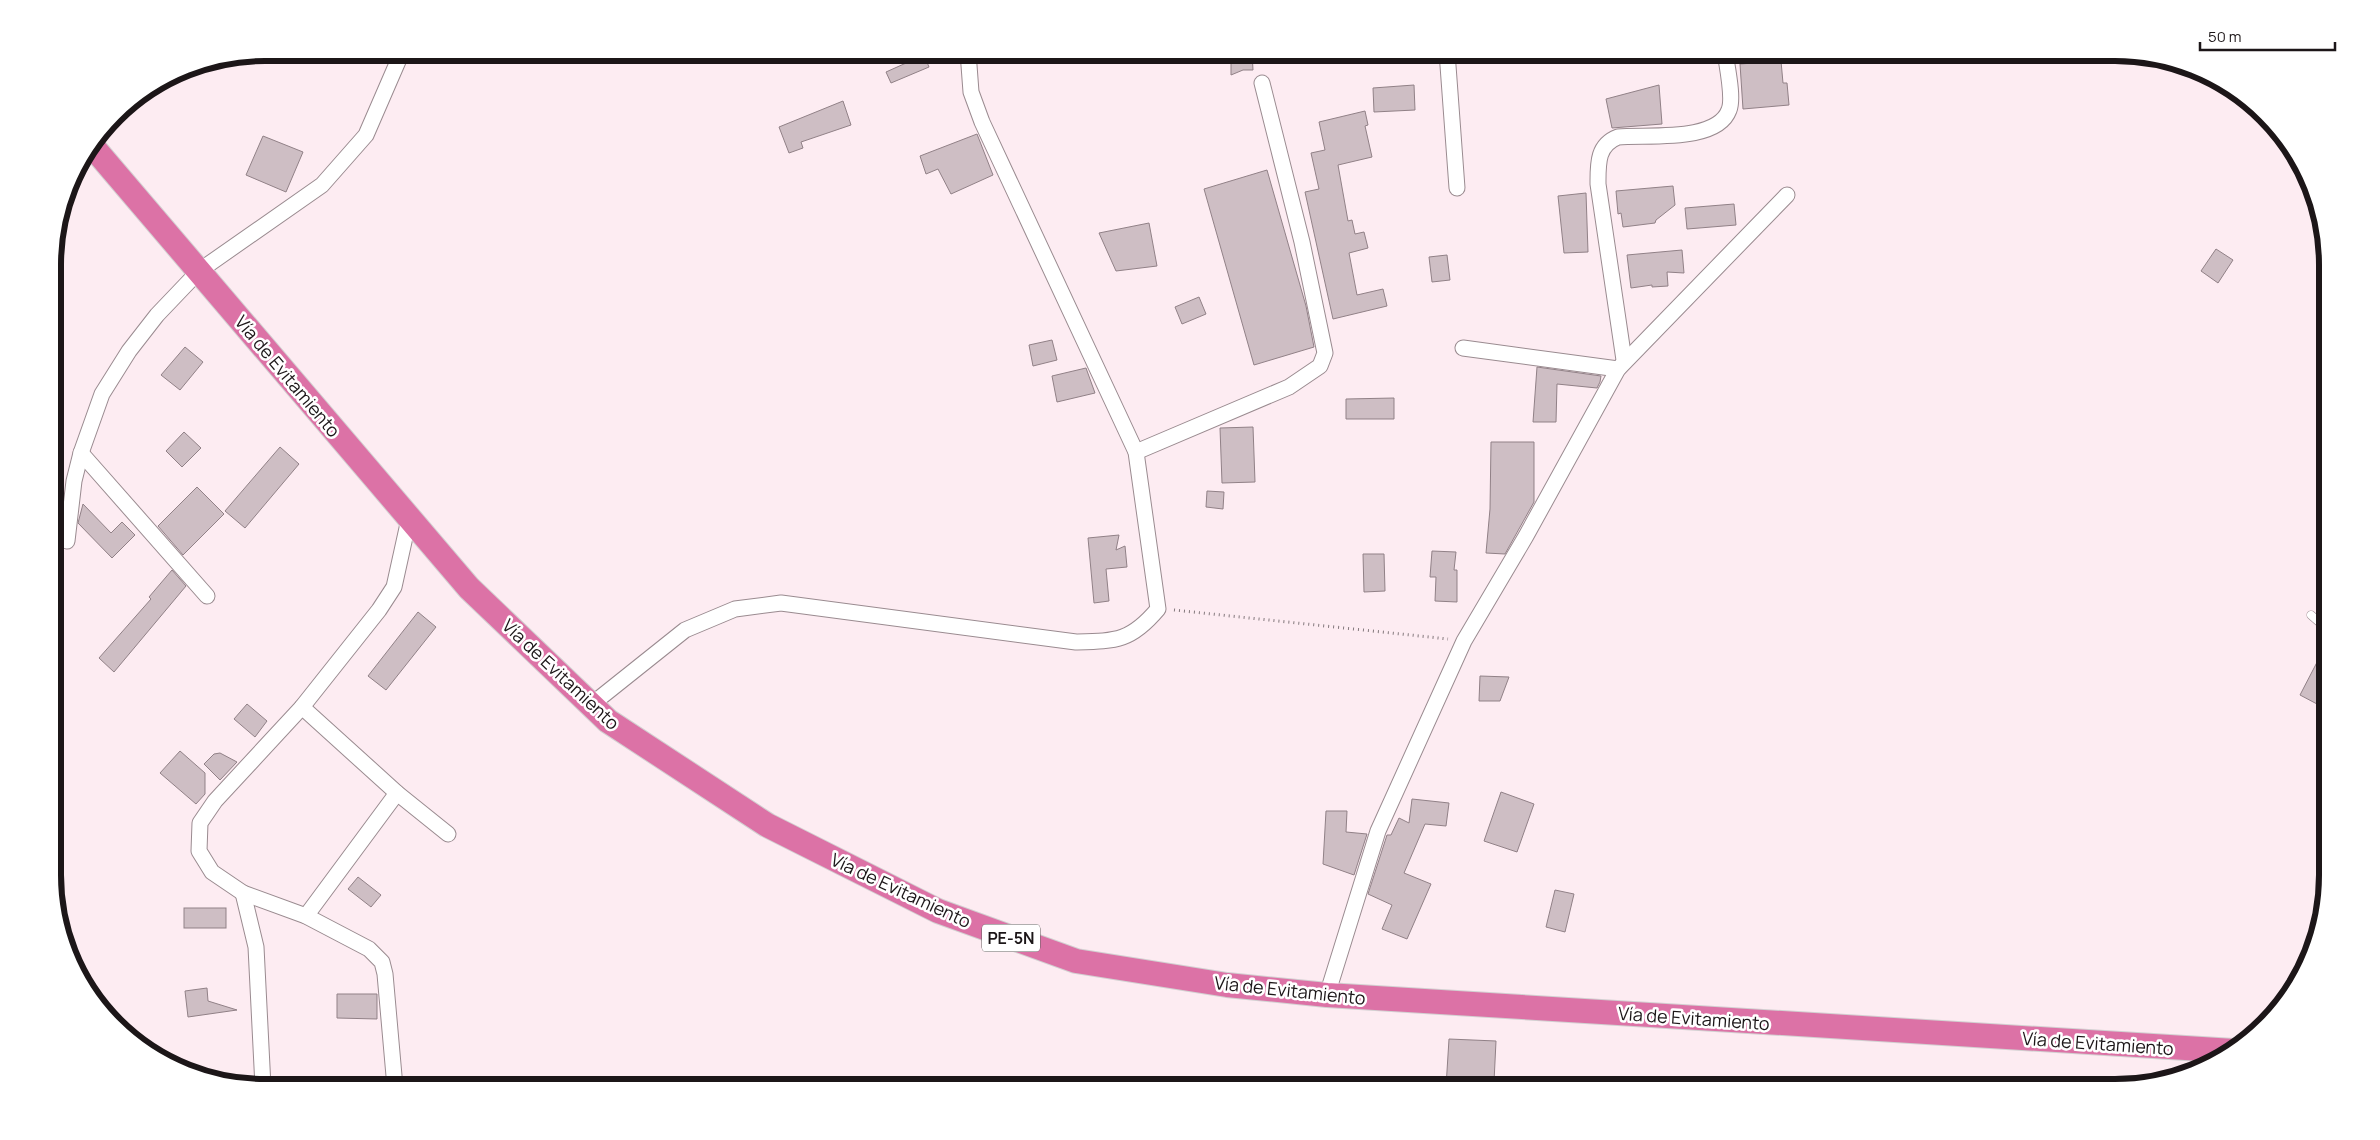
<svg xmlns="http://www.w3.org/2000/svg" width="2380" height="1140" font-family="Manrope,sans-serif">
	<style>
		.building { fill: #cebec4; stroke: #918187 }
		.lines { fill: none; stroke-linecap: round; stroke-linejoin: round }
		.service-casing { stroke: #9a8b90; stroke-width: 9 }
		.minor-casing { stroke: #9a8b90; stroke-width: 17 }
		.trunk-casing { stroke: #d2d0d1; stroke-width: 26 }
		.path { stroke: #83787c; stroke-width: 3; stroke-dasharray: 1 4; stroke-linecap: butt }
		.service { stroke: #fff; stroke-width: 8 }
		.minor { stroke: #fff; stroke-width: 15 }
		.trunk { stroke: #dc72a6; stroke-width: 24 }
		.labels { text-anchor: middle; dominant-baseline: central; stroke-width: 5; stroke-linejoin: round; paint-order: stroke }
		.shield { fill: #fff; stroke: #605c5d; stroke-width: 1 }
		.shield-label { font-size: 16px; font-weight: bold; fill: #1c1618 }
		.street-label { font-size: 18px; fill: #1c1618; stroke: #fff }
		.rim { fill: none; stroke: #1c1618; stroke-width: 6 }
	</style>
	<rect width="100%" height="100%" fill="#fdecf2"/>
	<g class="building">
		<path d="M1231 52H1252L1253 70H1243L1231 75Z"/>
		<path d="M924 55 929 67 891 83 886 72Z"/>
		<path d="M1781 61 1783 83H1787L1789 105 1743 109 1740 64Z"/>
		<path d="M1414 85 1415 110 1374 112 1373 88Z"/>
		<path d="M1659 85 1662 124 1612 128 1606 99Z"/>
		<path d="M843 101 851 125 801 142 803 148 789 153 779 127Z"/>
		<path d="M1365 111 1368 125 1365 126 1372 157 1338 165 1348 221 1352 220 1355 234 1364 232 1368 248 1349 253 1357 295 1383 289 1387 306 1333 319 1305 192 1319 189 1311 153 1325 150 1319 122Z"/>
		<path d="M977 134 993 175 951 194 938 169 926 174 920 156Z"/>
		<path d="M263 136 303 152 286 192 246 175Z"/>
		<path d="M1267 170 1306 306 1314 347 1254 365 1204 189Z"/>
		<path d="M1673 186 1675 205 1656 220 1655 223 1623 227 1621 213 1618 214 1616 191Z"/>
		<path d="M1586 193 1588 252 1564 253 1558 196Z"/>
		<path d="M1734 204 1736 225 1687 229 1685 208Z"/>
		<path d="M1149 223 1157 266 1116 271 1099 233Z"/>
		<path d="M2216 249 2233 260 2218 283 2201 271Z"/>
		<path d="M1682 250 1684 273 1667 272 1668 286 1652 287V285L1631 288 1627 255Z"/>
		<path d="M1447 255 1450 280 1432 282 1429 257Z"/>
		<path d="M1199 297 1206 314 1182 324 1175 307Z"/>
		<path d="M1052 340 1057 360 1033 366 1029 345Z"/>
		<path d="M185 347 203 362 180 390 161 375Z"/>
		<path d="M1537 367 1601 376 1600 382 1597 388 1557 384 1556 422H1533Z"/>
		<path d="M1086 368 1095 393 1057 402 1052 376Z"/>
		<path d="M1394 398V419H1346V399Z"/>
		<path d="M1253 427 1255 482 1222 483 1220 428Z"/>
		<path d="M184 432 201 448 182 467 166 451Z"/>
		<path d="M1491 442H1534V502L1505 554 1486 553 1490 509Z"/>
		<path d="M280 447 299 464 245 528 225 511Z"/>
		<path d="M197 487 224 514 183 555 158 526Z"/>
		<path d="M1207 491 1224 492 1223 509 1206 507Z"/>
		<path d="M83 504 111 533 122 522 135 535 112 558 78 523Z"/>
		<path d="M1119 535 1116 550 1125 546 1127 567 1106 569 1109 601 1094 603 1088 538Z"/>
		<path d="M1432 551 1456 552 1454 570H1457V602L1435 601 1436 577H1430Z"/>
		<path d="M1363 554H1384L1385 591 1364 592Z"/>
		<path d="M172 570 186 586 114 672 99 658 151 599 149 597Z"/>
		<path d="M418 612 436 627 386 690 368 676Z"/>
		<path d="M2327 643V685L2317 704 2300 695Z"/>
		<path d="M1480 676 1509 677 1500 701H1479Z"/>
		<path d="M247 704 267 721 255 737 234 719Z"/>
		<path d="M180 751 205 773V794L196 804 160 773Z"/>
		<path d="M220 753 237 762 220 780 204 764 214 754Z"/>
		<path d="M1501 792 1534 804 1517 852 1484 841Z"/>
		<path d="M1412 799 1449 803 1446 826 1425 824 1404 873 1431 884 1407 939 1382 929 1392 905 1368 894 1387 835H1391L1399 818 1409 823Z"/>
		<path d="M1326 811H1347L1346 832 1367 834 1354 875 1323 864Z"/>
		<path d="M358 877 381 895 371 907 348 889Z"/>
		<path d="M1555 890 1574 894 1565 932 1546 927Z"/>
		<rect x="184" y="908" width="42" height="20"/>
		<path d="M207 988 208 1001 237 1010 188 1017 185 991Z"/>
		<path d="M337 994H377V1019L337 1018Z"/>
		<path d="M1449 1039 1496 1041 1494 1082 1488 1087H1446Z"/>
	</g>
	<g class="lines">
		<g class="service-casing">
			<path id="service" d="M2311 615 2327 629"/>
		</g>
		<g class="minor-casing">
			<g id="minor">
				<path d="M1447 52 1457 188"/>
				<path d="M1463 348 1618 369"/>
				<path d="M1624 360 1598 184C1598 164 1597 145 1618 137 1646 134 1717 143 1729 110 1734 98 1727 67 1725 52"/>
				<path d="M1136 452 1289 387 1320 366 1325 353 1302 242 1262 83"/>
				<path d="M81 453 207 596"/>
				<path d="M67 541 74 481 81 453 102 394 129 351 157 315 199 271 322 185 366 135 402 52"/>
				<path d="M591 705 685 630 735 609 781 603 1076 642C1117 641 1131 641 1158 609L1136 452 982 122 971 92 968 52"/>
				<path d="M302 707 397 793 448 834"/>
				<path d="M243 893 256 947 263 1087"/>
				<path d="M306 916 397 793"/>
				<path d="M1327 995 1378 831 1464 641 1526 536 1618 369 1787 195"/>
				<path d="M395 1087 385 974 382 962 369 949 306 916 243 893 212 872 199 851 200 823 215 801 302 707 379 610 394 587 409 519"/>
			</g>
		</g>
		<g class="trunk-casing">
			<path id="trunk" d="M93 147 469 588 608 721 767 825 938 911 1076 961 1227 985 1327 995 2234 1051"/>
		</g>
		<path class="path" d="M1174 610 1448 639"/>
		<use href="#service" class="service"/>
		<use href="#minor" class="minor"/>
		<use href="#trunk" class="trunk"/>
	</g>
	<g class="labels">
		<rect class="shield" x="982" y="924.5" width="58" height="27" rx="4"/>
		<g class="shield-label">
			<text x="1011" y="938">PE-5N</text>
		</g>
		<g class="street-label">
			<text transform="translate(288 376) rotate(50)">Vía de Evitamiento</text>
			<text transform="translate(561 674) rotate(43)">Vía de Evitamiento</text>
			<text transform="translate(901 890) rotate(25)">Vía de Evitamiento</text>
			<text transform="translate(1290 990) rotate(6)">Vía de Evitamiento</text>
			<text transform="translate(1694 1018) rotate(4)">Vía de Evitamiento</text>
			<text transform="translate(2098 1043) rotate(4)">Vía de Evitamiento</text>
		</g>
	</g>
	<path d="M0 0H2380V1140H0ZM265 61H2115A204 204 0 0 1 2319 265V875A204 204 0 0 1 2115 1079H265A204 204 0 0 1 61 875V265A204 204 0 0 1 265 61Z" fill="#fff" fill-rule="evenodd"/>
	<path class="rim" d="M265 61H2115A204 204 0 0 1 2319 265V875A204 204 0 0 1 2115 1079H265A204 204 0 0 1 61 875V265A204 204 0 0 1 265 61Z"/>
	<path d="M2200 42v8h135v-8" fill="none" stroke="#1c1618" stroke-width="2.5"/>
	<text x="2208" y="42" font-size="15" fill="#1c1618" stroke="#ffffff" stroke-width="4" paint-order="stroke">50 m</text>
</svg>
